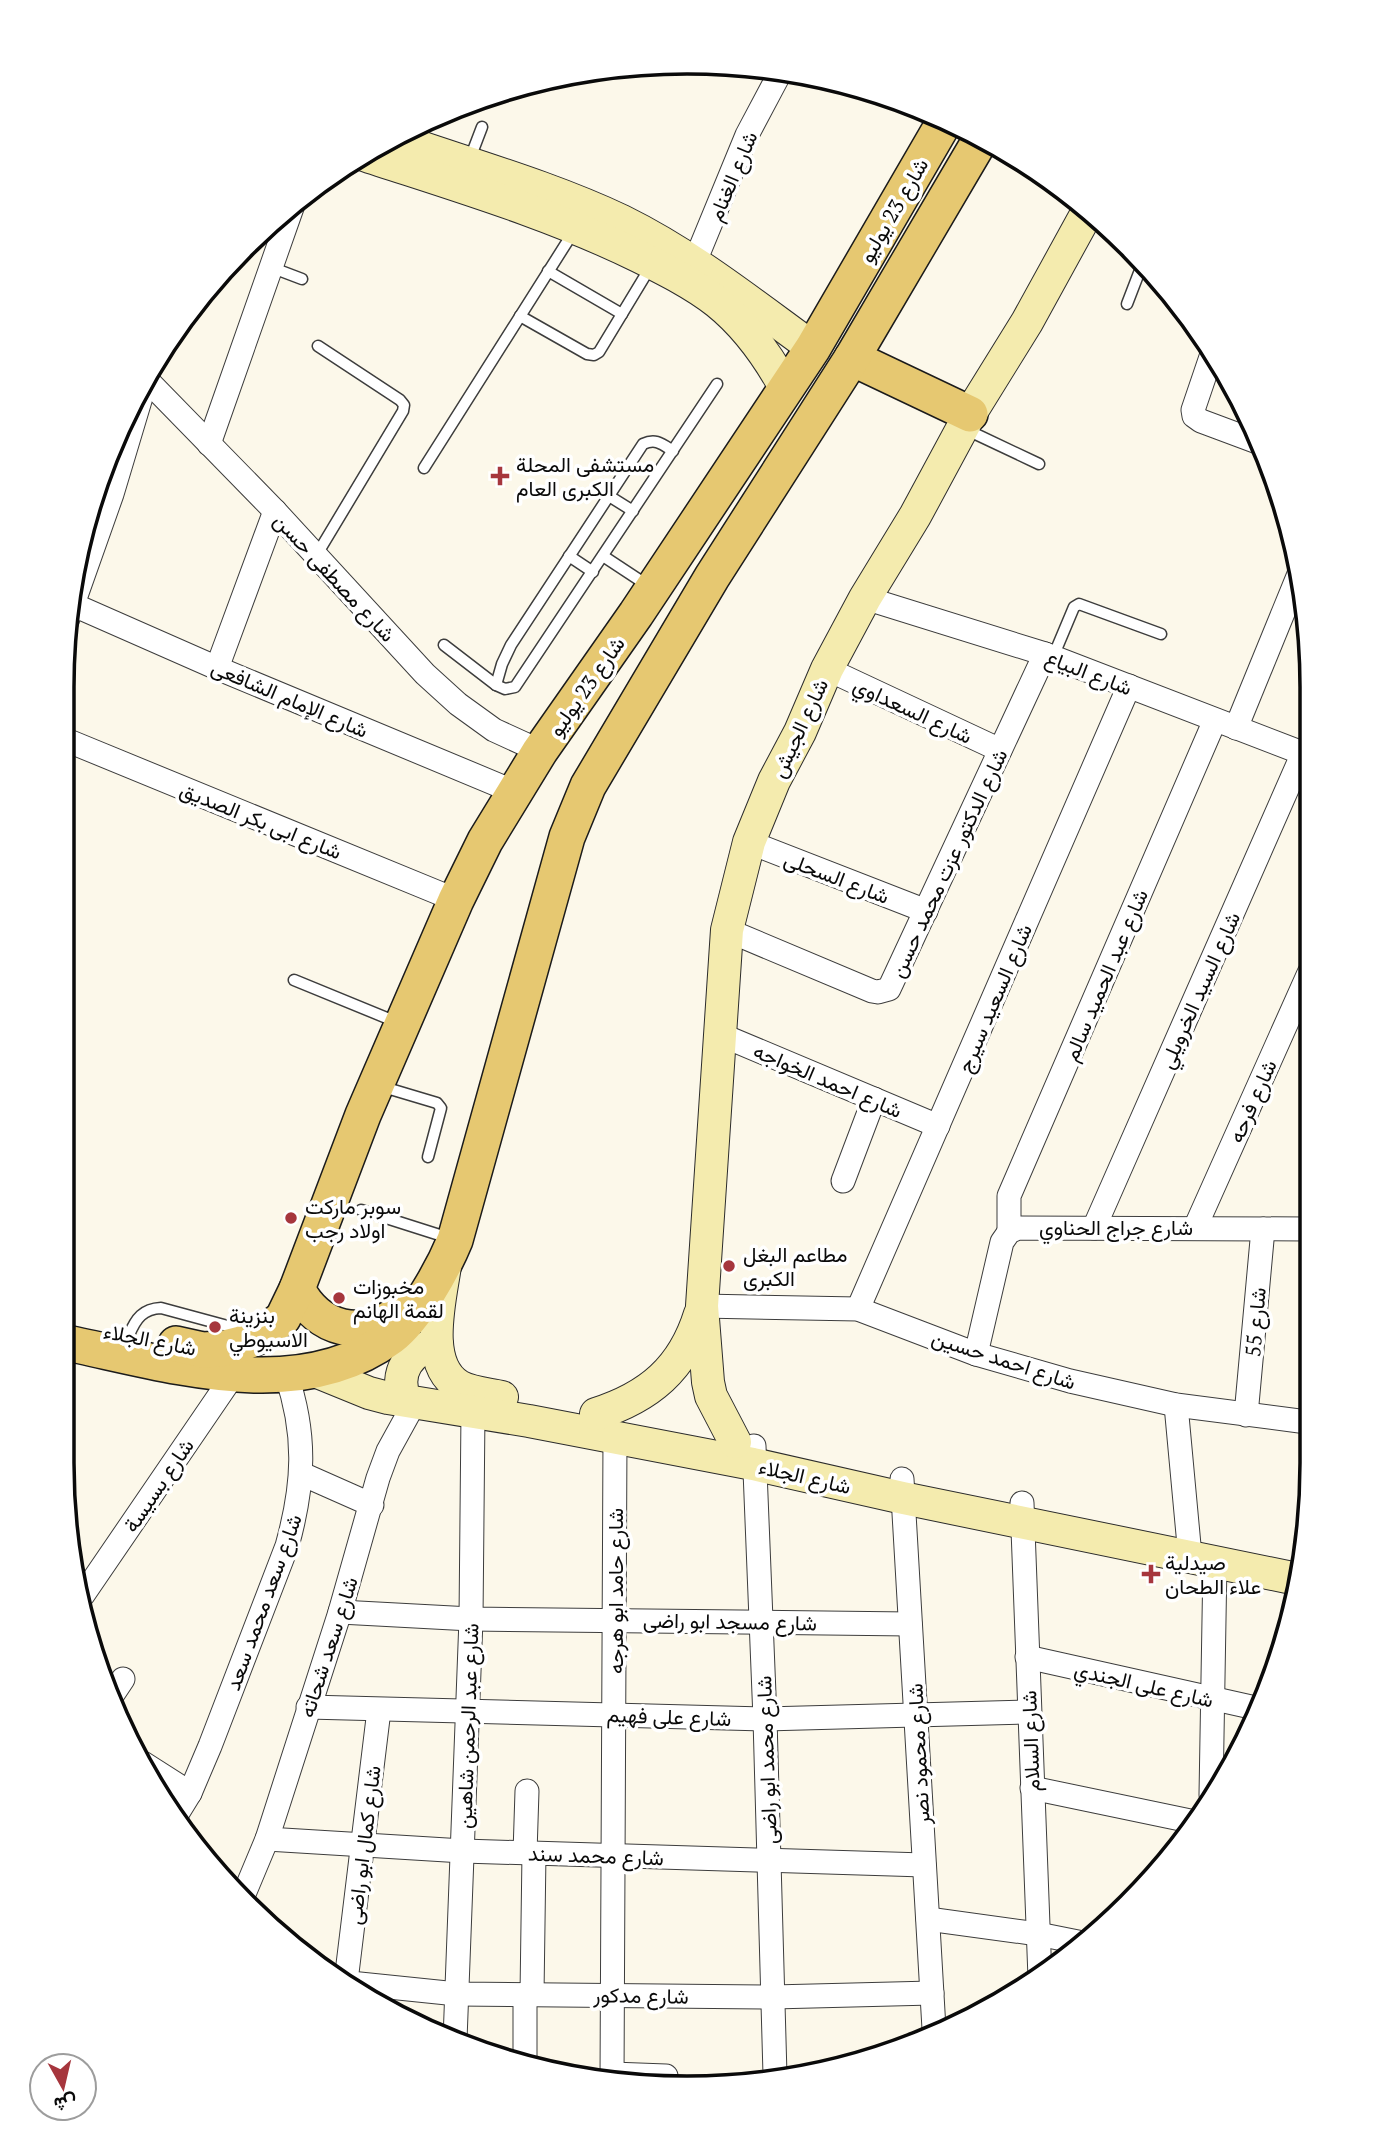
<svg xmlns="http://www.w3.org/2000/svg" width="1373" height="2150" font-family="'PT Serif',Vazirmatn,serif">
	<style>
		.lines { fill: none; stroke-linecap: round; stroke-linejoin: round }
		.lane-casing { stroke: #3d3d3d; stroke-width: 13 }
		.street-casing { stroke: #3d3d3d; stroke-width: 25 }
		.secondary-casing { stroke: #2c2c2c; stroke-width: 34 }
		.primary-casing { stroke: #1b1b1b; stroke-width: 38 }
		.lane { stroke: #fff; stroke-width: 10 }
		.street { stroke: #fff; stroke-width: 23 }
		.secondary { stroke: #f4ebae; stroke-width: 32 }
		.primary { stroke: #e6c871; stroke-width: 35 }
		.poi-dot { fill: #a6363d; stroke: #fff; stroke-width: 2.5 }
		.labels { text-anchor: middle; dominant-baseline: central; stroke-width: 7; stroke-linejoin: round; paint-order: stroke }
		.street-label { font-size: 21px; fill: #0a0a0a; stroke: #fff }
		.poi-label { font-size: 21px; fill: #0a0a0a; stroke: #fff; text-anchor: start }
		.rim { fill: none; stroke: #0a0a0a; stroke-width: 3.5 }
	</style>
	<rect width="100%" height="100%" fill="#fcf8ea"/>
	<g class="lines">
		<g class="lane-casing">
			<g id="lane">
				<path d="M469 161 482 127"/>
				<path d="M273 268 302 279"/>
				<path d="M548 271 622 314"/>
				<path d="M1127 304 1142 265"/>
				<path d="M520 316 587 354 594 355 599 352 651 266"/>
				<path d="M965 429 1039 464"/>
				<path d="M424 468 574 231"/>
				<path d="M609 496 633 511"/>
				<path d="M316 556 403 411 404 405 400 400 318 346"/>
				<path d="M569 556 593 572"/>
				<path d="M603 556 650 587"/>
				<path d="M444 645 496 685 505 689 515 687 717 384"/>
				<path d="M1053 657 1074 607 1079 604 1161 634"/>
				<path d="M496 685 502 664 511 645 643 444C656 438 662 444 673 451"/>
				<path d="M294 980 399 1023"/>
				<path d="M380 1086 437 1103 441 1108 428 1157"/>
				<path d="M361 1210 449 1238"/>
				<path d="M129 1335C136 1318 143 1309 161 1308L246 1331"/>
			</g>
		</g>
		<g class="street-casing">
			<g id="street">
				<path d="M689 276 747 135 781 71"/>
				<path d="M1212 354 1193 410 1194 416 1201 421 1260 443"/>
				<path d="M147 380 275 511 425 674 458 704 494 730 540 751"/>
				<path d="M209 444 294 202"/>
				<path d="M865 598 1045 654 1310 756"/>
				<path d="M67 602 217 668 515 792"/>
				<path d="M66 624 112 494 145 384"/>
				<path d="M217 668 275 511"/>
				<path d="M827 669 1000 750"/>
				<path d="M1236 728 1299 574"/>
				<path d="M66 740 456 900"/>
				<path d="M749 842 926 911"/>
				<path d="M727 930 872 991 878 992 889 989 1045 654"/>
				<path d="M719 1034 938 1126"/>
				<path d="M843 1181 874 1099"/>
				<path d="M1094 1228 1303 753"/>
				<path d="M1195 1228 1309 973"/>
				<path d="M1009 1232V1196L1215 720"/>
				<path d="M702 1306 858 1309 976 1354 1070 1381 1176 1405 1307 1422"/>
				<path d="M858 1309 1129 686"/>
				<path d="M976 1354 1002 1242 1009 1232 1018 1228 1308 1229"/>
				<path d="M1176 1405 1190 1556"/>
				<path d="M1246 1415 1263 1229"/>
				<path d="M754 1446 765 1719 775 2075"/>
				<path d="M302 1474 372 1505"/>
				<path d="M902 1479 934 2029"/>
				<path d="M1022 1503 1040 1978"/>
				<path d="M83 1595 234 1374"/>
				<path d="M340 1612 471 1619 910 1624"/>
				<path d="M1027 1657 1260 1709"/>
				<path d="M111 1697 123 1679"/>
				<path d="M308 1707 765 1719 1029 1712"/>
				<path d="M143 1763 190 1793"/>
				<path d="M1032 1788 1195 1822"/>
				<path d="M1211 1795 1215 1561"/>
				<path d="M174 1819 190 1793 210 1746 287 1546C304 1485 307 1435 286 1374"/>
				<path d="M267 1839 463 1851 924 1865"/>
				<path d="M525 1853 527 1791"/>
				<path d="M244 1894 267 1839 340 1612 378 1478 388 1451 415 1402"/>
				<path d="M928 1919 1038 1934 1078 1942"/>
				<path d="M346 1981 379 1710"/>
				<path d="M350 1983 457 1994 773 1997 932 1993"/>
				<path d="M532 1994 534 1853"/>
				<path d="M455 2040 471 1619 473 1412"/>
				<path d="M525 2063V1994"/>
				<path d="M612 2074 666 2076"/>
				<path d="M612 2081 615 1437"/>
			</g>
		</g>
		<g class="secondary-casing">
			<g id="secondary">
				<path d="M391 137C468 164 548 186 622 221 691 255 751 303 813 348"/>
				<path d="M361 154C455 185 551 213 640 257 666 270 694 284 717 302 747 326 768 356 786 389"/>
				<path d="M445 1266C440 1301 423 1364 459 1386 471 1393 489 1394 502 1397"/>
				<path d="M315 1371 369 1393 388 1398 529 1421 753 1464 903 1498 1297 1579"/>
				<path d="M405 1400C394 1373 409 1349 437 1345"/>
				<path d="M596 1414C649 1397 683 1369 700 1314"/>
				<path d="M735 1442 711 1396 708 1382 702 1306 727 930 749 842 774 781 800 732 827 669 865 598 915 516 970 414 1027 322 1088 211"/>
			</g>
		</g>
		<g class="primary-casing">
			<g id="primary">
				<path d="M852 358 970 414"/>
				<path d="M297 1289C319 1330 361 1341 400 1312"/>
				<path d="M62 1342C166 1363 297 1407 391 1337 416 1318 443 1269 455 1240L567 837 588 786 712 577 852 358 982 137"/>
				<path d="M176 1344 203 1350 221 1349 241 1344 262 1335 283 1318 297 1289 363 1115 456 900 485 841 540 751 636 614 813 348 946 119"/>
			</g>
		</g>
		<use href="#lane" class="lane"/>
		<use href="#street" class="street"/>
		<use href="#secondary" class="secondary"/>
		<use href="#primary" class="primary"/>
	</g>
	<g class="poi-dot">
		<path d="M496.5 465.5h7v7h7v7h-7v7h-7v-7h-7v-7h7z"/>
		<circle cx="291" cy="1218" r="7"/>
		<circle cx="729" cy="1266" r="7"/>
		<circle cx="339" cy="1298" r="7"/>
		<circle cx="215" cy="1327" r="7"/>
		<path d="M1147.5 1563.5h7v7h7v7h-7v7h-7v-7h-7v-7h7z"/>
	</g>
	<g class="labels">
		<g class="street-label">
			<text transform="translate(732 176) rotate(-67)">شارع الغنام</text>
			<text transform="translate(893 210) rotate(-60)">شارع 23 يوليو</text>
			<text transform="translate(335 577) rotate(47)">شارع مصطفى حسن</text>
			<text transform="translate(1089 672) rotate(21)">شارع البياع</text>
			<text transform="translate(586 686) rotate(-55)">شارع 23 يوليو</text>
			<text transform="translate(290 698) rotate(23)">شارع الإمام الشافعى</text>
			<text transform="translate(913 710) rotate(25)">شارع السعداوي</text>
			<text transform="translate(799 728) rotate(-65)">شارع الجيش</text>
			<text transform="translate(261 820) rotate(22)">شارع ابى بكر الصديق</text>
			<text transform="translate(948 863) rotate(-65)">شارع الدكتور عزت محمد حسن</text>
			<text transform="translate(837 877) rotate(21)">شارع السحلى</text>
			<text transform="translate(1105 975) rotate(-67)">شارع عبد الحميد سالم</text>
			<text transform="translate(1199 990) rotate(-66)">شارع السيد الخرويلي</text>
			<text transform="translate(994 998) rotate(-67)">شارع السعيد سيرج</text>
			<text transform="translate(828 1080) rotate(23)">شارع احمد الخواجه</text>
			<text transform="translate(1252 1101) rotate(-66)">شارع فرحه</text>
			<text x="1116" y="1227">شارع جراج الحناوي</text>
			<text transform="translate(1255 1322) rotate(-85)">شارع 55</text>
			<text transform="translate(150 1339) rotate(11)">شارع الجلاء</text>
			<text transform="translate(1004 1359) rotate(18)">شارع احمد حسين</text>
			<text transform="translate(805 1476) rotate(13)">شارع الجلاء</text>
			<text transform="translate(158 1485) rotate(-56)">شارع بسيسة</text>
			<text transform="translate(615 1591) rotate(-90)">شارع حامد ابو هرجه</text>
			<text transform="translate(263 1602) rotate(-70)">شارع سعد محمد سعد</text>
			<text transform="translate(730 1621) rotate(1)">شارع مسجد ابو راضى</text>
			<text transform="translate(328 1647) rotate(-72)">شارع سعد شحاته</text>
			<text transform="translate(1144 1684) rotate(13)">شارع على الجندي</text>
			<text transform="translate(669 1716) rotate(2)">شارع على فهيم</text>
			<text transform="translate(467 1726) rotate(-88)">شارع عبد الرحمن شاهين</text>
			<text transform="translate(1030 1741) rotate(-92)">شارع السلام</text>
			<text transform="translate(918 1754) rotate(-93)">شارع محمود نصر</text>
			<text transform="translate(766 1760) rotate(-92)">شارع محمد ابو راضى</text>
			<text transform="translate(363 1845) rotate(-83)">شارع كمال ابو راضى</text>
			<text transform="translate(596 1855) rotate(2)">شارع محمد سند</text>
			<text transform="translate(641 1995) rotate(1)">شارع مدكور</text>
		</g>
		<g class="poi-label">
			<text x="516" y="464">مستشفى المحلة<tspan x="516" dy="24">الكبرى العام</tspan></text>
			<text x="305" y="1206">سوبر ماركت<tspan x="305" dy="24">اولاد رجب</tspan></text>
			<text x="743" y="1254">مطاعم البغل<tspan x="743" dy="24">الكبرى</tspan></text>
			<text x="353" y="1286">مخبوزات<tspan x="353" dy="24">لقمة الهانم</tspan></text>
			<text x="229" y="1315">بنزينة<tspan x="229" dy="24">الاسيوطي</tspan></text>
			<text x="1165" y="1562">صيدلية<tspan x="1165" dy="24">علاء الطحان</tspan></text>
		</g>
	</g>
	<path d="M0 0H1373V2150H0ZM687 74H687A613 613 0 0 1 1300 687V1463A613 613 0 0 1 687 2076H687A613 613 0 0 1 74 1463V687A613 613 0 0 1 687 74Z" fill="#fff" fill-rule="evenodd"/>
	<path class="rim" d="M687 74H687A613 613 0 0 1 1300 687V1463A613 613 0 0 1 687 2076H687A613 613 0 0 1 74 1463V687A613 613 0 0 1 687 74Z"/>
	<g transform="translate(63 2087) rotate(172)"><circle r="33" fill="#ffffff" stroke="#9d9d9d" stroke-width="2"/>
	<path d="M0-5L12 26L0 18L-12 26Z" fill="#a6363d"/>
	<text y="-10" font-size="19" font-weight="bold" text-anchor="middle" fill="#0a0a0a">ش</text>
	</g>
</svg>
